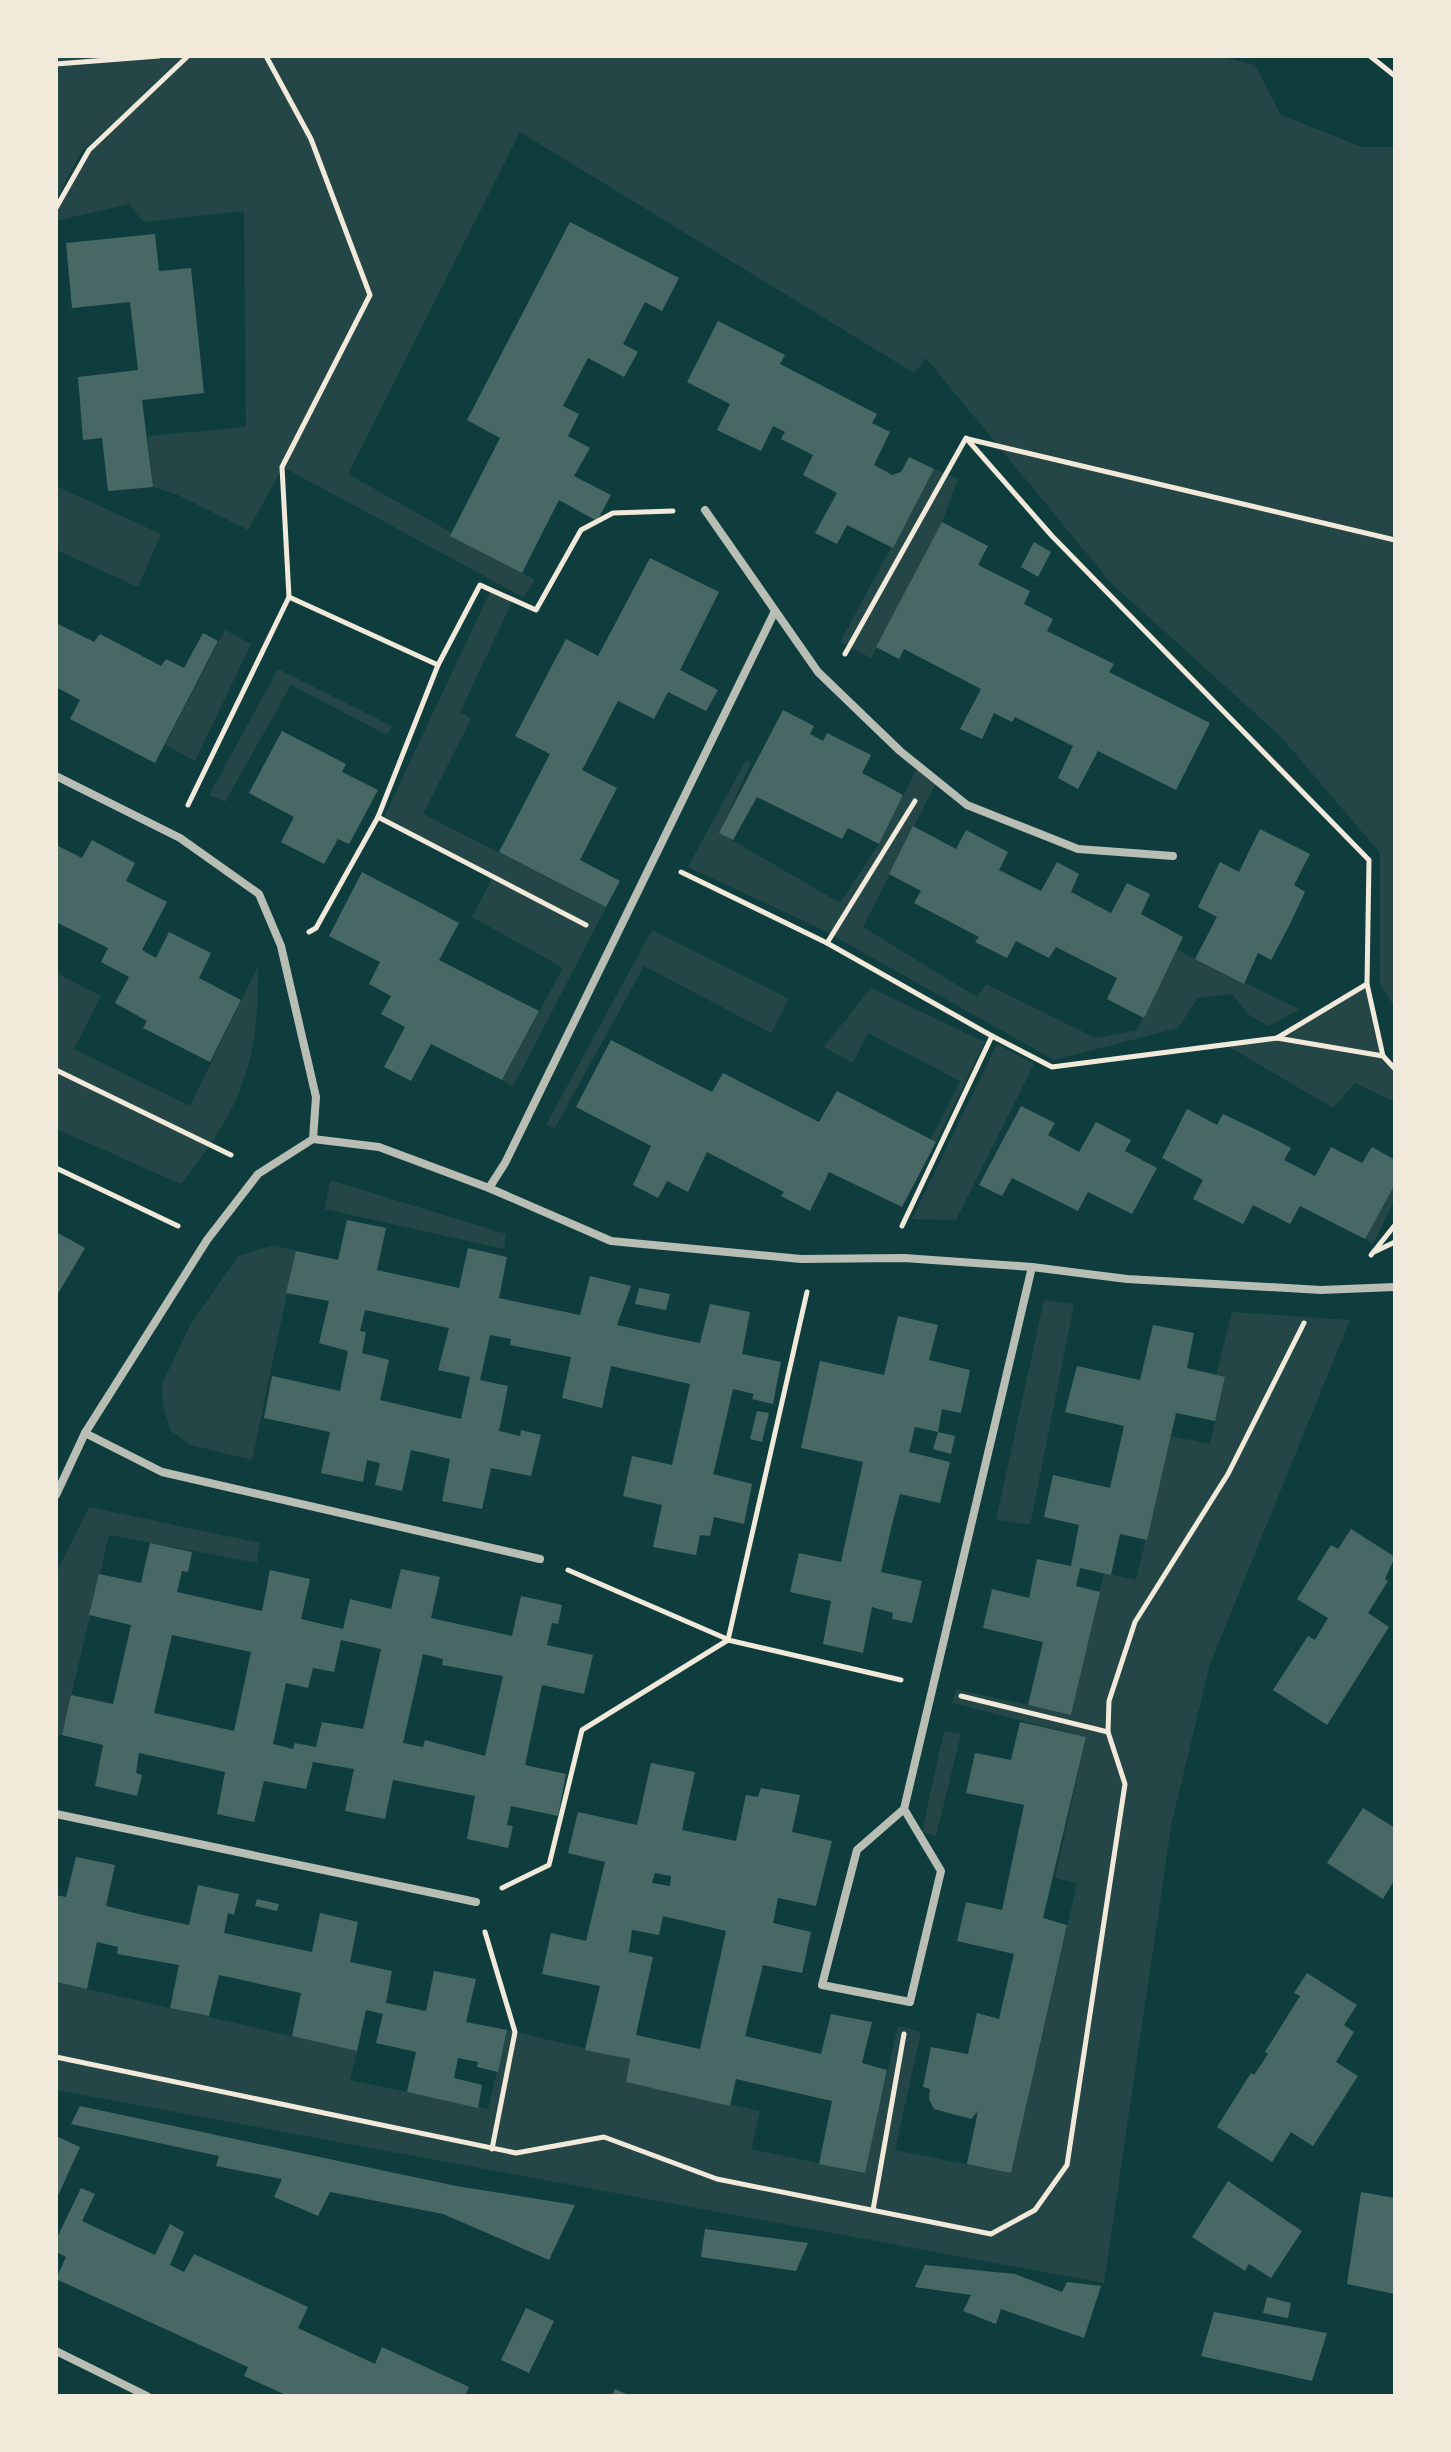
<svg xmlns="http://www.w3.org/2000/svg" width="1451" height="2452" font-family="'IBM Plex Sans',sans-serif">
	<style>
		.green { fill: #244646 }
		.building { fill: #486865; fill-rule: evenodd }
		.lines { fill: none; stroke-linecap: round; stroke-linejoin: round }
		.path { stroke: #f1e9da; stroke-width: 5 }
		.minor { stroke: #b8beb3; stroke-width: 8 }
	</style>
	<rect width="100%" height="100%" fill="#0f3d3e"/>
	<g class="green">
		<path d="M56 56H1218L1255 65 1281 115 1362 147H1395V1008L1380 984V853L1281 737 1111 583 926 358 914 373 520 132 348 474 535 580 523 597 283 467 248 530 178 495 153 487 148 436 246 427 244 211 143 222 129 204 56 221C56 168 131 110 167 75L81 152 56 200Z"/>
		<path d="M934 469 958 479 942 522 871 658 840 642Z"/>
		<path d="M56 486 161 534 138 587 56 550Z"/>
		<path d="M491 590 513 600 460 712 471 719 423 814 606 907 513 1087 502 1080 563 968 472 917 493 877 384 817Z"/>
		<path d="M225 630 251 644 195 761 165 745Z"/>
		<path d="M278 669 392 726 387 735 291 685 225 802 209 795Z"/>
		<path d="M746 760 751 762 720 833 840 903 879 844 918 766 937 781 863 927 977 997 986 984 1096 1038 1137 1030 1177 950 1299 1009 1269 1026 1250 1016 1232 994 1198 998 1178 1028 1054 1060 823 930 688 867Z"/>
		<path d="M652 930 789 999 771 1033 644 966 555 1128 546 1125Z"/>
		<path d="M258 966C260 1061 241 1110 181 1184L56 1129V973L101 996 74 1049 190 1106Z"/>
		<path d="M1367 984 1383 1056 1395 1065V1102L1355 1083 1333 1108 1226 1045 1286 1040 1277 1038Z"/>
		<path d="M871 988 985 1042 936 1142 931 1139 960 1081 868 1033 853 1063 824 1047Z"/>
		<path d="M997 1044 1034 1064 956 1220 912 1219Z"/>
		<path d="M1395 1179V1199L1373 1245 1365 1239Z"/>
		<path d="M330 1180 506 1234 504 1249 325 1209Z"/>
		<path d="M274 1245 296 1251 252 1460 191 1445 171 1431 163 1405 162 1384 189 1327 238 1256Z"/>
		<path d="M1044 1300 1074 1304 1030 1525 996 1520Z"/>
		<path d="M1232 1312 1350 1320 1210 1664 1172 1821 1104 2283 56 2090V1982L357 2051 350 2080 488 2109 507 2030 524 2034 630 2059 626 2082 760 2111 751 2149 864 2173 898 2026 921 2032 895 2150 1011 2173 1077 1883 1055 1878 1086 1737 952 1703 956 1689 1071 1715 1104 1573 1136 1580 1171 1436 1210 1444 1225 1378 1216 1375Z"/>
		<path d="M89 1507 260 1543 257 1563 109 1535 62 1735H56V1573Z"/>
		<path d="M944 1731 961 1734 936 1836 922 1832Z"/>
	</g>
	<g class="building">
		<path d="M570 222 679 278 662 311 645 302 623 344 638 352 624 377 588 358 563 406 579 414 568 436 590 448 574 476 611 495 597 521 559 500 522 573 450 536 500 438 467 420Z"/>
		<path d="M155 234 159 271 191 268 204 393 142 400 153 487 108 491 102 438 83 440 78 377 138 370 130 302 72 308 66 243Z"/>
		<path d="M718 321 785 355 780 364 877 414 872 423 890 432 874 465 892 475 901 472 909 457 934 469 893 548 847 525 837 544 815 533 837 493 803 475 813 455 781 439 785 432 773 426 761 451 717 430 730 404 687 382Z"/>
		<path d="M942 522 988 546 978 565 1030 591 1024 604 1053 619 1047 631 1114 664 1109 672 1210 723 1176 790 1098 751 1078 789 1058 778 1073 746 1015 717 1012 722 994 713 982 739 960 729 981 689 904 649 899 659 876 647Z"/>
		<path d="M1034 542 1051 552 1038 577 1021 567Z"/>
		<path d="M650 558 719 592 680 670 718 690 706 711 668 692 654 719 618 701 582 770 617 788 580 860 620 881 606 907 499 852 550 754 515 736 566 639 598 656Z"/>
		<path d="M56 623 94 642 100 634 161 666 166 659 184 668 203 633 218 641 155 763 70 719 80 700 56 687Z"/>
		<path d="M783 710 814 726 810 734 823 741 827 733 871 755 862 773 903 795 879 844 848 828 842 839 757 797 733 840 719 833Z"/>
		<path d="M282 731 346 764 342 772 378 790 349 844 338 839 324 864 281 842 294 817 249 793Z"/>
		<path d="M913 826 956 849 966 830 1008 852 999 870 1041 891 1057 862 1079 874 1071 892 1111 913 1127 883 1150 894 1141 914 1183 937 1144 1018 1107 999 1117 978 1056 947 1049 958 1016 941 1007 958 975 942 979 937 914 903 921 891 889 874Z"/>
		<path d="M1260 829 1310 854 1294 885 1305 892 1289 926 1271 960 1258 953 1244 984 1195 959 1217 917 1198 907 1220 862 1239 872Z"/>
		<path d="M92 840 135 863 126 881 167 902 142 950 156 958 169 932 211 953 199 978 241 1000 210 1062 143 1028 147 1021 115 1003 129 977 101 962 108 948 56 922V845L82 858Z"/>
		<path d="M362 872 459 923 439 960 539 1011 502 1080 431 1044 411 1081 384 1067 405 1027 381 1014 391 996 369 984 380 962 329 936Z"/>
		<path d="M611 1040 712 1092 723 1073 819 1122 837 1091 936 1142 902 1207 829 1172 810 1211 781 1196 784 1192 707 1152 688 1192 667 1181 658 1198 633 1185 651 1146 576 1107Z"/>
		<path d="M1021 1106 1055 1123 1048 1135 1079 1152 1096 1122 1131 1140 1125 1151 1157 1168 1132 1214 1088 1192 1078 1211 1012 1178 1002 1196 979 1185Z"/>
		<path d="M1187 1109 1217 1125 1223 1114 1259 1131 1291 1148 1284 1160 1315 1176 1331 1147 1362 1163 1372 1147 1395 1160V1184L1365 1239 1300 1206 1290 1224 1253 1205 1243 1224 1193 1199 1203 1180 1162 1158Z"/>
		<path d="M347 1220 386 1228 377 1270 459 1288 468 1248 507 1257 499 1298 580 1315 590 1276 631 1286 617 1325 661 1335 700 1343 710 1304 750 1312 742 1354 781 1362 773 1404 752 1399 754 1394 733 1389 715 1467 713 1474 752 1484 744 1524 714 1517 710 1536 700 1535 696 1555 653 1547 662 1505 623 1496 632 1456 672 1465 690 1384 611 1366 602 1408 562 1398 571 1357 510 1345 511 1339 490 1335 480 1380 508 1386 499 1431 520 1436 521 1430 541 1435 531 1476 491 1468 482 1509 442 1501 450 1459 411 1450 402 1491 375 1485 380 1463 367 1460 363 1482 321 1473 330 1432 264 1418 272 1376 340 1391 348 1351 319 1343 329 1301 286 1293 296 1251 338 1260ZM365 1310 449 1328 438 1370 470 1377 461 1419 380 1400 389 1360 362 1353 366 1332 360 1331Z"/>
		<path d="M56 1232 85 1248 56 1297Z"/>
		<path d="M639 1288 670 1294 666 1310 635 1304Z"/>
		<path d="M898 1316 938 1325 929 1360 970 1370 961 1413 942 1409 938 1432 915 1427 909 1452 950 1462 940 1503 900 1494 891 1529 881 1572 922 1581 912 1623 892 1619 893 1613 872 1607 863 1653 823 1644 831 1601 790 1592 799 1553 841 1562 863 1462 801 1448 820 1361 884 1375Z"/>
		<path d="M1153 1325 1194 1333 1187 1368 1225 1377 1215 1421 1176 1413 1147 1540 1120 1534 1111 1575 1080 1568 1076 1586 1100 1592 1071 1715 1028 1705 1043 1642 983 1628 992 1589 1029 1598 1037 1559 1071 1566 1079 1525 1044 1517 1053 1475 1110 1488 1124 1426 1065 1412 1077 1366 1140 1380Z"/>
		<path d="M757 1411 769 1413 762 1442 750 1439Z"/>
		<path d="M938 1432 955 1436 951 1454 933 1449Z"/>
		<path d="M1351 1529 1395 1557 1385 1579 1388 1581 1368 1613 1389 1627 1327 1725 1273 1690 1308 1636 1315 1640 1328 1618 1297 1599 1331 1545 1338 1549Z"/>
		<path d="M150 1543 192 1552 188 1572 182 1571 177 1592 262 1611 270 1570 310 1579 301 1619 343 1629 350 1599 391 1609 401 1569 440 1577 431 1618 512 1636 521 1596 562 1605 558 1624 552 1623 547 1645 593 1655 584 1694 542 1685 525 1765 566 1774 558 1816 511 1806 507 1825 513 1826 508 1848 467 1839 475 1796 393 1780 385 1819 345 1811 354 1769 313 1762 306 1789 264 1781 254 1822 217 1814 225 1772 185 1763 139 1753 136 1773 142 1775 137 1796 95 1786 103 1745 62 1735 71 1695 113 1704 131 1625 89 1615 99 1574 141 1583ZM172 1635 251 1652 234 1731 154 1713ZM341 1640 381 1649 363 1729 322 1722 316 1747 295 1743 293 1749 273 1744 286 1683 308 1688 313 1668 334 1672ZM423 1654 443 1659 442 1665 503 1676 485 1756 425 1740 423 1747 403 1743Z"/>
		<path d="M1020 1722 1086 1737 1043 1918 1067 1925 1011 2173 967 2164 978 2111 971 2119 934 2109 929 2099 930 2089 923 2087 931 2047 968 2054 977 2013 999 2019 1014 1954 957 1941 966 1902 1002 1910 1024 1805 966 1793 975 1753 1011 1760Z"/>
		<path d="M651 1763 695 1772 682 1830 736 1841 746 1795 758 1797 761 1788 800 1795 792 1832 832 1841 816 1906 778 1898 773 1923 811 1932 802 1973 763 1965 745 2036 821 2054 831 2014 872 2022 862 2063 887 2070 865 2173 819 2164 832 2101 736 2079 730 2106 626 2082 630 2059 585 2050 600 1986 542 1974 551 1933 586 1941 605 1862 568 1853 578 1812 637 1825ZM655 1873 671 1876 670 1886 652 1883ZM663 1916 726 1931 700 2049 636 2035 653 1957 629 1952 632 1930 659 1935Z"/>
		<path d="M1363 1808 1395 1828V1879L1383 1899 1327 1863Z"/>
		<path d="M76 1857 115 1865 106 1906 147 1916 189 1925 198 1885 239 1894 234 1915 228 1913 224 1933 312 1952 320 1913 358 1922 350 1962 392 1971 386 2003 426 2011 434 1971 476 1979 466 2022 507 2030 498 2072 477 2067 478 2062 458 2058 454 2078 482 2085 478 2108 407 2092 416 2052 376 2043 383 2014 366 2010 357 2051 292 2036 301 1993 219 1975 209 2016 170 2008 179 1965 117 1954 118 1947 97 1942 87 1989 56 1982V1895L66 1897Z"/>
		<path d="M257 1899 279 1904 277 1911 255 1906Z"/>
		<path d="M1307 1973 1357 2005 1344 2025 1354 2032 1336 2062 1358 2076 1313 2146 1291 2132 1272 2162 1217 2127 1251 2073 1254 2075 1268 2054 1265 2052 1300 1996 1294 1993Z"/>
		<path d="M80 2106 456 2186 575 2205 549 2260 443 2214 330 2192 318 2216 274 2197 282 2179 216 2166 219 2156 71 2124Z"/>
		<path d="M56 2136 80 2147 56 2200Z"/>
		<path d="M1228 2181 1302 2231 1271 2278 1249 2264 1245 2271 1192 2237Z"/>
		<path d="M81 2188 95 2194 82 2221 155 2255 170 2224 184 2232 170 2265 184 2272 194 2254 308 2307 298 2328 375 2364 382 2347 469 2387 465 2396H288L244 2376 248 2367 56 2279 66 2257 56 2252V2240Z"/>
		<path d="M1361 2192 1395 2198V2294L1347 2284Z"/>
		<path d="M705 2229 808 2243 796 2271 701 2257Z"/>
		<path d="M925 2265 1015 2274 1062 2292 1067 2282 1101 2286 1084 2338 1001 2309 996 2324 963 2311 971 2295 915 2287Z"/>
		<path d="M1267 2297 1291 2303 1288 2318 1263 2313Z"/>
		<path d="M526 2308 554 2321 529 2373 501 2360Z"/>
		<path d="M1214 2312 1327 2333 1312 2381 1201 2356Z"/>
		<path d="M615 2389 631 2396H612Z"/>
	</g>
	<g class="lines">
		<g class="path">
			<path d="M1370 56 1395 76"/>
			<path d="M56 64 159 56"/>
			<path d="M56 208 89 150 188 56"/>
			<path d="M968 439 1395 540"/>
			<path d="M289 597 438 665 480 585 536 610 581 530 613 513 673 511"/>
			<path d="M845 654 966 438 1052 536 1369 860 1367 984 1277 1038"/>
			<path d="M438 665 378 817 586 925"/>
			<path d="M188 805 289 597 282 467 370 295 311 139 266 56"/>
			<path d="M681 872 827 943"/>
			<path d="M309 932 316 928 378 817"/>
			<path d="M1367 984 1383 1056"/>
			<path d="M992 1036 1052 1067 1277 1038 1383 1056 1395 1069"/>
			<path d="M56 1070 231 1155"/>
			<path d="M56 1168 178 1226"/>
			<path d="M902 1226 992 1036 827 943 915 801"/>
			<path d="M1374 1252 1395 1242"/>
			<path d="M1371 1255 1395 1225"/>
			<path d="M807 1292 728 1640 901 1680"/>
			<path d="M568 1570 727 1639"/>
			<path d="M961 1696 1108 1732"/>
			<path d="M502 1888 549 1865 582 1730 728 1640"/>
			<path d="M485 1932 515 2032 492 2149"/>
			<path d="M56 2057 516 2153 604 2137 717 2179 991 2234 1035 2210 1067 2165 1125 1784 1108 1732 1109 1701 1135 1622 1228 1474 1304 1323"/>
			<path d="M873 2210 904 2034"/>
		</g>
		<g class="minor">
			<path d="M705 510 818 672 900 751 967 805 1078 849 1173 856"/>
			<path d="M56 776 180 838 259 894 281 946 316 1097 313 1139 379 1147 489 1188 611 1241 801 1259 904 1258 1032 1267 1127 1279 1321 1290 1395 1287"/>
			<path d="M489 1188 505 1163 775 611"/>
			<path d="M85 1433 162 1472 540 1559"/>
			<path d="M56 1495 85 1433 207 1240 258 1174 313 1139"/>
			<path d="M904 1809 941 1871 910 2002 822 1985 857 1850 904 1809 1032 1267"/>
			<path d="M56 1814 476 1902"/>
			<path d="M56 2351 147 2396"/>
		</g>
	</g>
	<rect width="1451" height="2452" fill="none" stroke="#f1e9da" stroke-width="116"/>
</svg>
